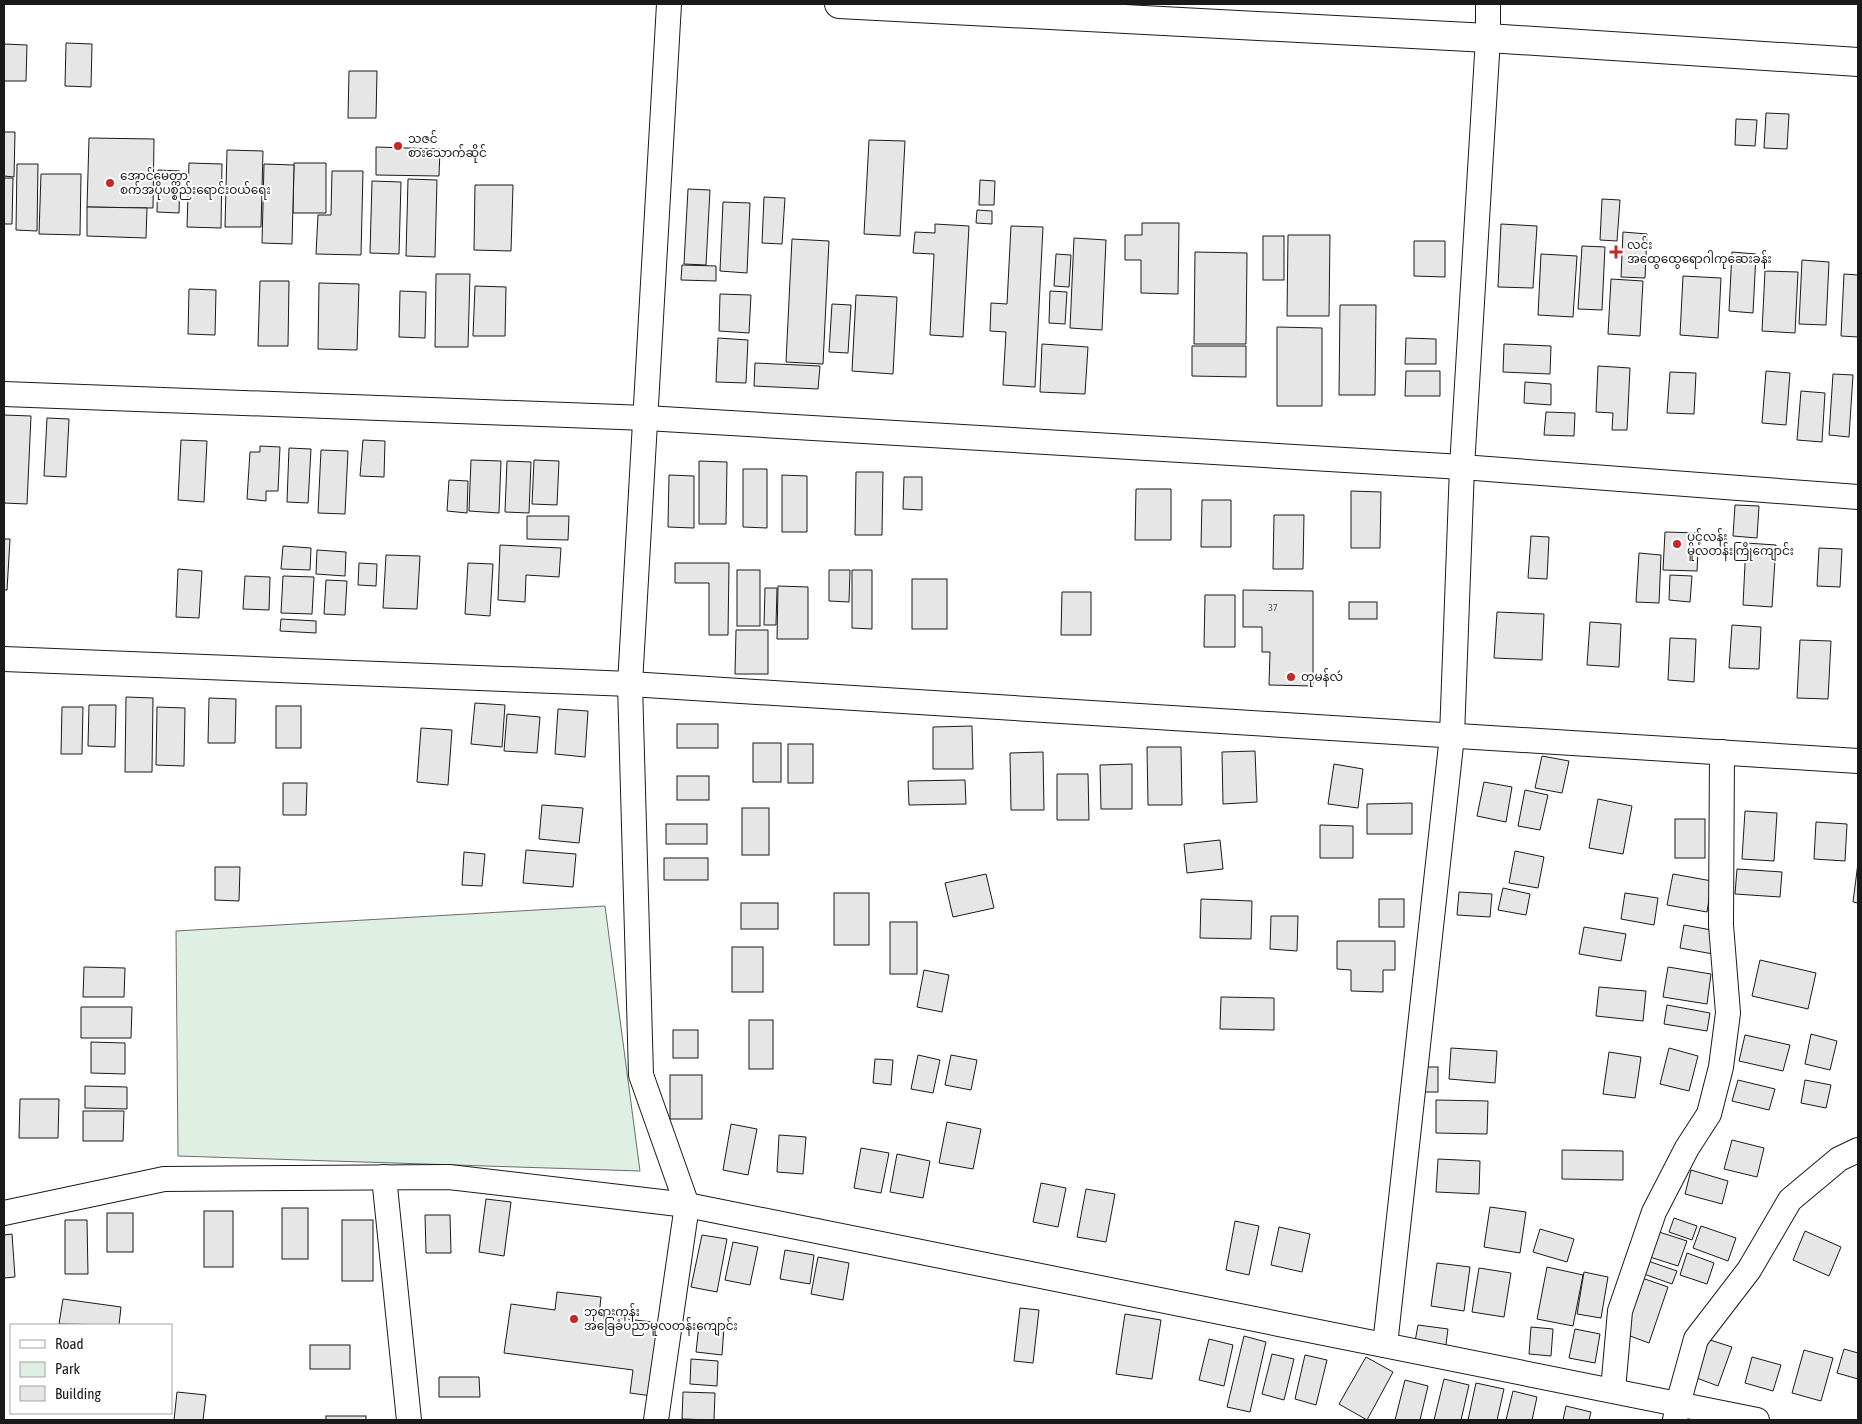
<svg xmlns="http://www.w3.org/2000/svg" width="1862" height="1424" font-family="'Asap Condensed','Noto Sans Myanmar',sans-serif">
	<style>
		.green { fill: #e0efe3; stroke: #6a6a6a }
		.building { fill: #e6e6e6; stroke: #1a1a1a }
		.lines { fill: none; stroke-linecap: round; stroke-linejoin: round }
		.minor-casing { stroke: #1a1a1a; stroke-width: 26 }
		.secondary-casing { stroke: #1a1a1a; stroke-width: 30 }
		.minor { stroke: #fff; stroke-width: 24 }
		.secondary { stroke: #fff; stroke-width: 28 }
		.poi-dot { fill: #c62828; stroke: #fff; stroke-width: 2 }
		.labels { text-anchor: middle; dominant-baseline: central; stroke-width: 4; stroke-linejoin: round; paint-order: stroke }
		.number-label { font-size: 10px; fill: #4d4d4d }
		.poi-label { font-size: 12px; fill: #1a1a1a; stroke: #fff; text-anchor: start }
	</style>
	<rect width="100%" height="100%" fill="#fff"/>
	<path class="green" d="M605 906 640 1171 178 1156 176 931Z"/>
	<g class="building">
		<path d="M66 43 92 44 91 87 65 86Z"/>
		<path d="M4 44 27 45 26 81H4Z"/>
		<path d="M349 71H377L376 118H348Z"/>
		<path d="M1766 113 1789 114 1787 149 1764 148Z"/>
		<path d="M1736 119 1757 120 1755 146 1735 145Z"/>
		<path d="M4 132H15L14 177 4 176Z"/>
		<path d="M89 138 154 139 153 208 87 207Z"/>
		<path d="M869 140 905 141 900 236 864 234Z"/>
		<path d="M376 147 440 149 439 176 376 175Z"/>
		<path d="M227 150 263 151 261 227H225Z"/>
		<path d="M189 163 222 164 221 228 187 227Z"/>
		<path d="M294 163H326V213H293Z"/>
		<path d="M17 164H38L37 231 16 230Z"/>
		<path d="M264 164 294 165 292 244 262 243Z"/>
		<path d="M158 170 180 171 179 213 157 212Z"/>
		<path d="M332 171H363L361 255 316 254 318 215H331Z"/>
		<path d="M41 174H81L80 235 39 234Z"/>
		<path d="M4 178H13L12 224H4Z"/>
		<path d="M408 179 437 180 435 257 406 256Z"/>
		<path d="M980 180 995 181 994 205H979Z"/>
		<path d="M372 181 401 182 399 254 370 253Z"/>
		<path d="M475 185H513L511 251 474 250Z"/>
		<path d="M688 189 710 190 706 265 684 264Z"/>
		<path d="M764 197 785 198 782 244 762 243Z"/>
		<path d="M1602 199 1620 200 1617 241 1600 240Z"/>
		<path d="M723 202 750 203 747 273 720 271Z"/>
		<path d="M87 207 147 208 146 238 87 236Z"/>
		<path d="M977 210 992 211V224L976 223Z"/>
		<path d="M1142 223H1179L1178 294 1141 293V260H1125V235H1142Z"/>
		<path d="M935 224 969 226 963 337 930 335 934 254 913 253 915 232 935 233Z"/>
		<path d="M1501 224 1537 226 1533 288 1498 287Z"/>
		<path d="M1011 226 1043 227 1035 387 1003 385 1006 332 990 331 991 303 1007 304Z"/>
		<path d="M1623 232 1647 234 1645 278 1621 277Z"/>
		<path d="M1288 235H1330L1329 316H1287Z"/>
		<rect x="1263" y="236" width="21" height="44"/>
		<path d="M1074 238 1106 240 1102 330 1070 328Z"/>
		<path d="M792 239 829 241 823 364 786 362Z"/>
		<path d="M1414 241H1445V277L1414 276Z"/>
		<path d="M1582 246 1605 247 1602 310 1578 309Z"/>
		<path d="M1195 252 1247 253 1246 344H1194Z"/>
		<path d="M1732 252 1756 254 1753 313 1729 311Z"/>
		<path d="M1056 254 1071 255 1069 287 1054 286Z"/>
		<path d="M1541 254 1577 256 1573 317 1538 315Z"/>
		<path d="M1802 260 1829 262 1826 325 1799 324Z"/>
		<path d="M682 265 716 266V281L681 280Z"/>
		<path d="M1765 271 1798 272 1795 333 1762 331Z"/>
		<path d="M436 274H470L468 347H435Z"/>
		<path d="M1844 274 1858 275V337L1841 336Z"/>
		<path d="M1683 276 1721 278 1718 338 1680 335Z"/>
		<path d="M1611 279 1643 281 1640 336 1608 334Z"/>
		<path d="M260 281H289L288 346H258Z"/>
		<path d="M319 283 359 284 357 350 318 349Z"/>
		<path d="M475 286 506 287 505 336H473Z"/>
		<path d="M189 289 216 290 215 335 188 334Z"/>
		<path d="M400 291 426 292 425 338 399 337Z"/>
		<path d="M1050 291 1067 292 1065 324 1049 323Z"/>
		<path d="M720 294 751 295 749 333 719 331Z"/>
		<path d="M856 295 897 297 893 374 852 371Z"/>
		<path d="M832 304 851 305 848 353 829 352Z"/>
		<path d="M1340 305H1376L1375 395H1339Z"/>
		<path d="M1277 327 1322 328V406H1277Z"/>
		<path d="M718 338 748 340 746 383 716 382Z"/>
		<path d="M1406 338 1436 339V364H1405Z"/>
		<path d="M1042 344 1088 347 1085 394 1040 392Z"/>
		<path d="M1504 344 1551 346 1550 374 1503 372Z"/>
		<path d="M1192 346H1246V377L1192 376Z"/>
		<path d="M755 363 820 366 818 389 754 386Z"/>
		<path d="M1598 366 1630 368 1627 430H1612L1613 413 1596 412Z"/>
		<path d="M1406 371H1440V396H1405Z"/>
		<path d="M1766 371 1790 373 1786 425 1762 423Z"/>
		<path d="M1670 372 1696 373 1694 414 1667 413Z"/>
		<path d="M1833 374 1853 375 1849 437 1829 435Z"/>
		<path d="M1525 382 1551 384V405L1524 403Z"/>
		<path d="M1801 391 1825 393 1822 442 1797 440Z"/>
		<path d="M1546 412 1575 413 1574 436 1544 435Z"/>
		<path d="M4 415 31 416 27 504 4 503Z"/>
		<path d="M47 418 69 419 66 477 44 476Z"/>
		<path d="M181 440 207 441 204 502 178 500Z"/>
		<path d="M363 440 385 441 384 477 360 476Z"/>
		<path d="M260 446 280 447 278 491H266V501L247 499 250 452H260Z"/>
		<path d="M289 448 311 449 308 503 287 502Z"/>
		<path d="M321 450 348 451 345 514 318 513Z"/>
		<path d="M471 460 501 461 499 513 469 511Z"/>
		<path d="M534 460 559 461 557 505 532 504Z"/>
		<path d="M507 461 531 462 529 513 505 512Z"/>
		<path d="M699 461 727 462 726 524H699Z"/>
		<path d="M743 469H767V528L743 527Z"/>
		<path d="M856 472H883L882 535H855Z"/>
		<path d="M669 475 694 476V528L668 527Z"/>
		<path d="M782 475 807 476V532H782Z"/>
		<path d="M904 477H922V510L903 509Z"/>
		<path d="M449 480 468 481 467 513 447 511Z"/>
		<path d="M1136 489H1171V540H1135Z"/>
		<path d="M1351 491 1381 492 1380 548H1351Z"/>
		<path d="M1202 500H1231V547H1201Z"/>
		<path d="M1735 505 1759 506 1757 538 1733 536Z"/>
		<path d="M1274 515H1304L1303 569H1273Z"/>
		<path d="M527 516H569L568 540 527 539Z"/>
		<path d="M1665 532 1699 533 1697 571 1663 570Z"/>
		<path d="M1531 536 1549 537 1547 579 1528 578Z"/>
		<path d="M4 539H10L7 590H4Z"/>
		<path d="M1746 543 1776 545 1772 607 1743 605Z"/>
		<path d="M500 545 561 548 559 577 526 575 525 602 498 600Z"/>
		<path d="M283 546 311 548 310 570 281 569Z"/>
		<path d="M1819 548 1842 549 1840 587 1817 586Z"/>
		<path d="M317 550 346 552 345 576 316 574Z"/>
		<path d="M1639 553 1661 555 1659 603 1636 602Z"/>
		<path d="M386 555 420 556 417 609 383 608Z"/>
		<path d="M359 563 377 564 376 586 358 585Z"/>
		<path d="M468 563 493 564 490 616 465 614Z"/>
		<path d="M675 563H729L728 635H709V583H675Z"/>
		<path d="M178 569 202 571 199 618 176 617Z"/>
		<rect x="737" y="570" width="23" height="56"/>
		<path d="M829 570H850L849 602 829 601Z"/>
		<path d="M852 570H872V629L852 628Z"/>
		<path d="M1670 575 1692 576 1690 602 1669 600Z"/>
		<path d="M245 576 270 577 269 610 243 609Z"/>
		<path d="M283 576 314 577 312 614 281 613Z"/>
		<rect x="912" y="579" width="35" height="50"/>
		<path d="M326 580 347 581 345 615 324 614Z"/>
		<path d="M778 586 808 587V639H777Z"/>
		<path d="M765 588H777L776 625H764Z"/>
		<path d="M1243 590 1313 591V686L1269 685 1270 652H1262V627H1243Z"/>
		<path d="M1062 592H1091V635H1061Z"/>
		<path d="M1205 595H1235V647H1204Z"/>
		<rect x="1349" y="602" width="28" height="17"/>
		<path d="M1497 612 1544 614 1542 660 1494 658Z"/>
		<path d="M281 619 316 621V633L280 631Z"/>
		<path d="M1590 622 1621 624 1619 667 1587 665Z"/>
		<path d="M1732 625 1761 627 1759 669 1729 668Z"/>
		<path d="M736 630H768V674H735Z"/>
		<path d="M1670 638 1696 639 1694 682 1668 680Z"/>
		<path d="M1800 640 1831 641 1828 699 1797 698Z"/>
		<path d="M126 697 153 698 152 772H125Z"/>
		<path d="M209 698 236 699 235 743H208Z"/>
		<path d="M475 703 505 705 502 747 471 744Z"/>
		<path d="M89 705H116L115 747 88 746Z"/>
		<rect x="276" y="706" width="25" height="42"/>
		<path d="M62 707H83L82 754H61Z"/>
		<path d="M157 707 185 708 184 766 156 765Z"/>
		<path d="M558 709 588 711 585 757 555 754Z"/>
		<path d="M507 714 540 717 537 753 504 751Z"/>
		<rect x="677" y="724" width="41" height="24"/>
		<path d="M972 726 973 769H933V727Z"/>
		<path d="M421 728 452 730 448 785 417 782Z"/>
		<rect x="753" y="743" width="28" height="39"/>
		<rect x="788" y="744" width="25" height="39"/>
		<path d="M1147 747H1181L1182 805H1148Z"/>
		<path d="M1255 751 1257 802 1223 804 1222 752Z"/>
		<path d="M1043 752 1044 810H1011L1010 753Z"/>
		<path d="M1542 756 1569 761 1562 793 1535 788Z"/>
		<path d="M1132 764V809H1101L1100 765Z"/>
		<path d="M1334 764 1363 769 1358 808 1328 804Z"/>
		<path d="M1057 774H1088L1089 820H1057Z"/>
		<rect x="677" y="776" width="32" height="24"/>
		<path d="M965 780 966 804 909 805 908 781Z"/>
		<path d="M1484 782 1512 787 1506 822 1477 816Z"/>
		<path d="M283 783H307L306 815H283Z"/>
		<path d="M1525 790 1548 795 1540 830 1518 826Z"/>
		<path d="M1598 799 1632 806 1623 854 1589 848Z"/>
		<path d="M1412 803V834H1367V804Z"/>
		<path d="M542 805 583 808 579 843 539 839Z"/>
		<rect x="742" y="808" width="27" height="47"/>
		<path d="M1745 811 1777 813 1774 861 1742 859Z"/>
		<rect x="1675" y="819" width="30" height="39"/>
		<path d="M1816 822 1847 824 1845 861 1814 859Z"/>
		<rect x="666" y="824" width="41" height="20"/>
		<path d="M1320 825 1353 826V858H1320Z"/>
		<path d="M1220 840 1223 869 1187 873 1184 844Z"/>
		<path d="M526 850 576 854 573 887 523 883Z"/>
		<path d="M1515 851 1544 857 1538 888 1509 883Z"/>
		<path d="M464 852 485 854 482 886 462 885Z"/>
		<rect x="664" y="858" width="44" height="22"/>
		<path d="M1858 863V903L1853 902Z"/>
		<path d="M215 867H240L239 901 215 900Z"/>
		<path d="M1737 869 1782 872 1780 897 1735 894Z"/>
		<path d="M986 874 994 908 953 917 945 883Z"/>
		<path d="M1673 874 1712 881 1707 912 1667 905Z"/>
		<path d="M1503 888 1530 894 1526 915 1498 910Z"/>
		<path d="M1459 892 1492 894 1490 917 1457 915Z"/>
		<rect x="834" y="893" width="35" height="52"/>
		<path d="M1625 893 1658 898 1654 925 1621 919Z"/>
		<path d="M1201 899 1252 901 1251 939 1200 938Z"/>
		<rect x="1379" y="899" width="25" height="28"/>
		<rect x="741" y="903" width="37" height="26"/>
		<path d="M1271 916H1298L1297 951 1270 949Z"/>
		<rect x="890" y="922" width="27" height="52"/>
		<path d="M1684 925 1717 931 1713 954 1680 948Z"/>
		<path d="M1584 927 1626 934 1621 961 1579 954Z"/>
		<path d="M1337 941H1395V970H1383V992L1351 991V970L1337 969Z"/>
		<rect x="732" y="947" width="31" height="45"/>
		<path d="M1760 960 1816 973 1808 1009 1752 996Z"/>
		<path d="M84 967 125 968 124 997H83Z"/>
		<path d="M1668 967 1711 974 1707 1004 1663 997Z"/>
		<path d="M924 970 949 975 942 1012 917 1007Z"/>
		<path d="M1599 987 1646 991 1643 1021 1596 1016Z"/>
		<path d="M1221 997 1274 998V1030L1220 1029Z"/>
		<path d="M1667 1005 1710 1013 1707 1031 1664 1024Z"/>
		<path d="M81 1007H132L131 1038H81Z"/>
		<rect x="749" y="1020" width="24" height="49"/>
		<rect x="673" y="1030" width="25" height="28"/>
		<path d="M1811 1034 1837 1041 1830 1070 1805 1064Z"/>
		<path d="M1745 1035 1790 1045 1783 1071 1739 1061Z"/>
		<path d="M91 1042 125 1043V1074L91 1073Z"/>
		<path d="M1451 1048 1497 1051 1495 1083 1449 1079Z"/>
		<path d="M1669 1048 1698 1056 1689 1091 1660 1084Z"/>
		<path d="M1609 1052 1641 1057 1635 1098 1603 1094Z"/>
		<path d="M918 1055 940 1060 933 1093 911 1089Z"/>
		<path d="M951 1055 977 1060 971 1090 945 1085Z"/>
		<path d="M875 1059 893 1060 891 1085 873 1083Z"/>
		<rect x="1420" y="1067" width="18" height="25"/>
		<rect x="670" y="1075" width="32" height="44"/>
		<path d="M1738 1080 1775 1089 1769 1110 1732 1101Z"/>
		<path d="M1805 1080 1831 1085 1826 1108 1801 1103Z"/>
		<path d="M85 1086 127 1087V1109L85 1108Z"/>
		<path d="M20 1099H59L58 1138H19Z"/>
		<path d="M1436 1100 1488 1101 1487 1134 1436 1133Z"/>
		<path d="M83 1111H124L123 1141H83Z"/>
		<path d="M947 1122 981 1129 973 1169 939 1163Z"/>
		<path d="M731 1124 757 1129 748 1175 723 1170Z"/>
		<path d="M779 1135 806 1137 803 1174 777 1172Z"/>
		<path d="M1732 1140 1764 1148 1757 1177 1724 1169Z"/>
		<path d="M861 1148 889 1153 881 1193 854 1188Z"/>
		<path d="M1562 1150 1623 1151V1180L1562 1179Z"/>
		<path d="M897 1154 930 1161 923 1198 890 1192Z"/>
		<path d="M1438 1159 1480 1161 1479 1194 1436 1192Z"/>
		<path d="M1691 1170 1728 1181 1722 1204 1685 1194Z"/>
		<path d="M1041 1183 1066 1188 1058 1227 1033 1222Z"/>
		<path d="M1086 1189 1115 1194 1106 1242 1077 1237Z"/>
		<path d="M486 1199 511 1202 504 1256 479 1252Z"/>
		<path d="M1490 1207 1526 1212 1520 1253 1484 1247Z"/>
		<rect x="282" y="1208" width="26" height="51"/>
		<rect x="204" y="1211" width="29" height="56"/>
		<rect x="107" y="1213" width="26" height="39"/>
		<path d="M425 1215H450L451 1253H426Z"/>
		<path d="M1674 1218 1697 1226 1692 1240 1669 1232Z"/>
		<path d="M65 1220H87L88 1274H65Z"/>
		<rect x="342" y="1220" width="31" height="61"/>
		<path d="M1235 1221 1259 1226 1249 1275 1226 1270Z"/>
		<path d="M1701 1226 1736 1238 1728 1261 1693 1248Z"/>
		<path d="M1279 1227 1310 1234 1302 1272 1271 1265Z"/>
		<path d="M1540 1229 1574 1239 1567 1262 1533 1252Z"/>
		<path d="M1805 1231 1841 1247 1829 1276 1793 1260Z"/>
		<path d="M1659 1232 1687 1241 1678 1266 1650 1257Z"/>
		<path d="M12 1234 15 1277 4 1278V1235Z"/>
		<path d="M702 1235 727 1239 717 1292 691 1287Z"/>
		<path d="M733 1242 758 1247 750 1285 725 1280Z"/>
		<path d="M785 1250 814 1255 810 1284 780 1279Z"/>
		<path d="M1687 1253 1714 1263 1707 1284 1680 1275Z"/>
		<path d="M818 1257 849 1263 843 1300 811 1294Z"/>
		<path d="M1645 1260 1677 1271 1672 1284 1641 1273Z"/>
		<path d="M1437 1263 1470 1267 1464 1311 1431 1306Z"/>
		<path d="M1547 1267 1583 1275 1573 1326 1537 1319Z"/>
		<path d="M1479 1268 1511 1273 1504 1317 1472 1312Z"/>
		<path d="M1584 1272 1608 1277 1601 1318 1577 1314Z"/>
		<path d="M1642 1278 1668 1287 1649 1343 1622 1333Z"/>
		<path d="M557 1292 601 1297 599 1316 662 1323 652 1396 630 1393 633 1370 504 1353 511 1304 555 1310Z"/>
		<path d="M63 1299 121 1307 119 1325 59 1324Z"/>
		<path d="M1020 1308 1039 1310 1033 1363 1014 1361Z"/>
		<path d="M1125 1314 1161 1320 1152 1379 1116 1374Z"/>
		<path d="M699 1325 724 1327 722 1355 696 1352Z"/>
		<path d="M1418 1325 1448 1329 1445 1352 1414 1347Z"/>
		<path d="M1531 1327 1553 1329 1551 1356 1529 1354Z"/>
		<path d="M1575 1329 1600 1334 1595 1363 1569 1358Z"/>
		<path d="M1244 1336 1266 1342 1250 1412 1227 1407Z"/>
		<path d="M1209 1339 1233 1345 1224 1386 1199 1380Z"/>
		<path d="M1707 1339 1732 1347 1718 1386 1694 1377Z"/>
		<rect x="310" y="1345" width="40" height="24"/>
		<path d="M1844 1349 1858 1353V1379L1837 1373Z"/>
		<path d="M1804 1350 1833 1358 1821 1401 1792 1393Z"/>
		<path d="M1272 1354 1294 1359 1284 1400 1262 1394Z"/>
		<path d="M1305 1355 1327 1360 1316 1405 1295 1399Z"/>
		<path d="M1366 1357 1393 1372 1367 1420 1339 1404Z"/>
		<path d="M1752 1357 1781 1365 1773 1391 1745 1383Z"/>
		<path d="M691 1359 718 1361 717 1386 690 1384Z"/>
		<path d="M439 1377H479L480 1397H439Z"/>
		<path d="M1444 1379 1469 1385 1461 1420H1434Z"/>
		<path d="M1405 1380 1428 1386 1420 1420H1395Z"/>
		<path d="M1476 1383 1504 1389 1497 1420H1468Z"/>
		<path d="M1513 1391 1537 1397 1532 1420H1506Z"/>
		<path d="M177 1392 206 1395 203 1420H174Z"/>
		<path d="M683 1392 715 1393 714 1420 682 1419Z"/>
		<path d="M1566 1406 1591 1412 1589 1420H1563Z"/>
		<rect x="326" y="1416" width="40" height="4"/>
	</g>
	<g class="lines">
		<g class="minor-casing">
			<g id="minor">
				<path d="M4 394 646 418 1462 467 1858 497"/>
				<path d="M4 659 630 684 1858 761"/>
				<path d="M384 1177 409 1420"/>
				<path d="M4 1213 164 1179 449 1177 687 1205 1757 1420"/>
				<path d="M1385 1345 1452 736 1462 467 1488 38V4"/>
				<path d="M1613 1390 1620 1311 1654 1212 1687 1148 1709 1114 1721 1067 1728 1013 1721 925 1722 752"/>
				<path d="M656 1420 687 1205 641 1075 630 684 669 4"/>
				<path d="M1675 1420 1678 1404 1696 1339 1749 1270 1790 1200 1839 1159 1858 1150"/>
			</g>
		</g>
		<g class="secondary-casing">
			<path id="secondary" d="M839 4 1488 38 1858 62"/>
		</g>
		<use href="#minor" class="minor"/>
		<use href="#secondary" class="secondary"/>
	</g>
	<g class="poi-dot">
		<circle cx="398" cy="146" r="5"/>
		<circle cx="110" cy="183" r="5"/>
		<path d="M1613.5 244.5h5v5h5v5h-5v5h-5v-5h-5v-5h5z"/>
		<circle cx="1677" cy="544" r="5"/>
		<circle cx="1291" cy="677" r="5"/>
		<circle cx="574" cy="1319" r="5"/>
	</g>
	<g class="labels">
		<g class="number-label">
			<text x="1273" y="607">37</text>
		</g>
		<g class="poi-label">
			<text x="408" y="139">သဇင်<tspan x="408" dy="14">စားသောက်ဆိုင်</tspan></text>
			<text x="120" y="176">အောင်မေတ္တာ<tspan x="120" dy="14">စက်အပိုပစ္စည်းရောင်းဝယ်ရေး</tspan></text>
			<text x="1627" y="245">လင်း<tspan x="1627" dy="14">အထွေထွေရောဂါကုဆေးခန်း</tspan></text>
			<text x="1687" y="537">ပွင့်လန်း<tspan x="1687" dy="14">မူလတန်းကြိုကျောင်း</tspan></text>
			<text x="1301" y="677">တုမန်လဴ</text>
			<text x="584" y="1312">ဘုရားကုန်း<tspan x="584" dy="14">အခြေခံပညာမူလတန်းကျောင်း</tspan></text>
		</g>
	</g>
	<rect width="1862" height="1424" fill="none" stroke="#1a1a1a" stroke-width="10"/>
	<rect x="10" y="1324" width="162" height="90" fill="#ffffff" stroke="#a3a3a3"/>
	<rect x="20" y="1340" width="25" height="8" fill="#ffffff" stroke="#a3a3a3"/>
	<text x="55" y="1349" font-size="15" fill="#1a1a1a">Road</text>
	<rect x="20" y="1362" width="25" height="15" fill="#e0efe3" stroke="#a3a3a3"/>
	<text x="55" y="1374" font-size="15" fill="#1a1a1a">Park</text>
	<rect x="20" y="1386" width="25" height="15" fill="#e6e6e6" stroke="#a3a3a3"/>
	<text x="55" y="1399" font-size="15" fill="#1a1a1a">Building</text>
</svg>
